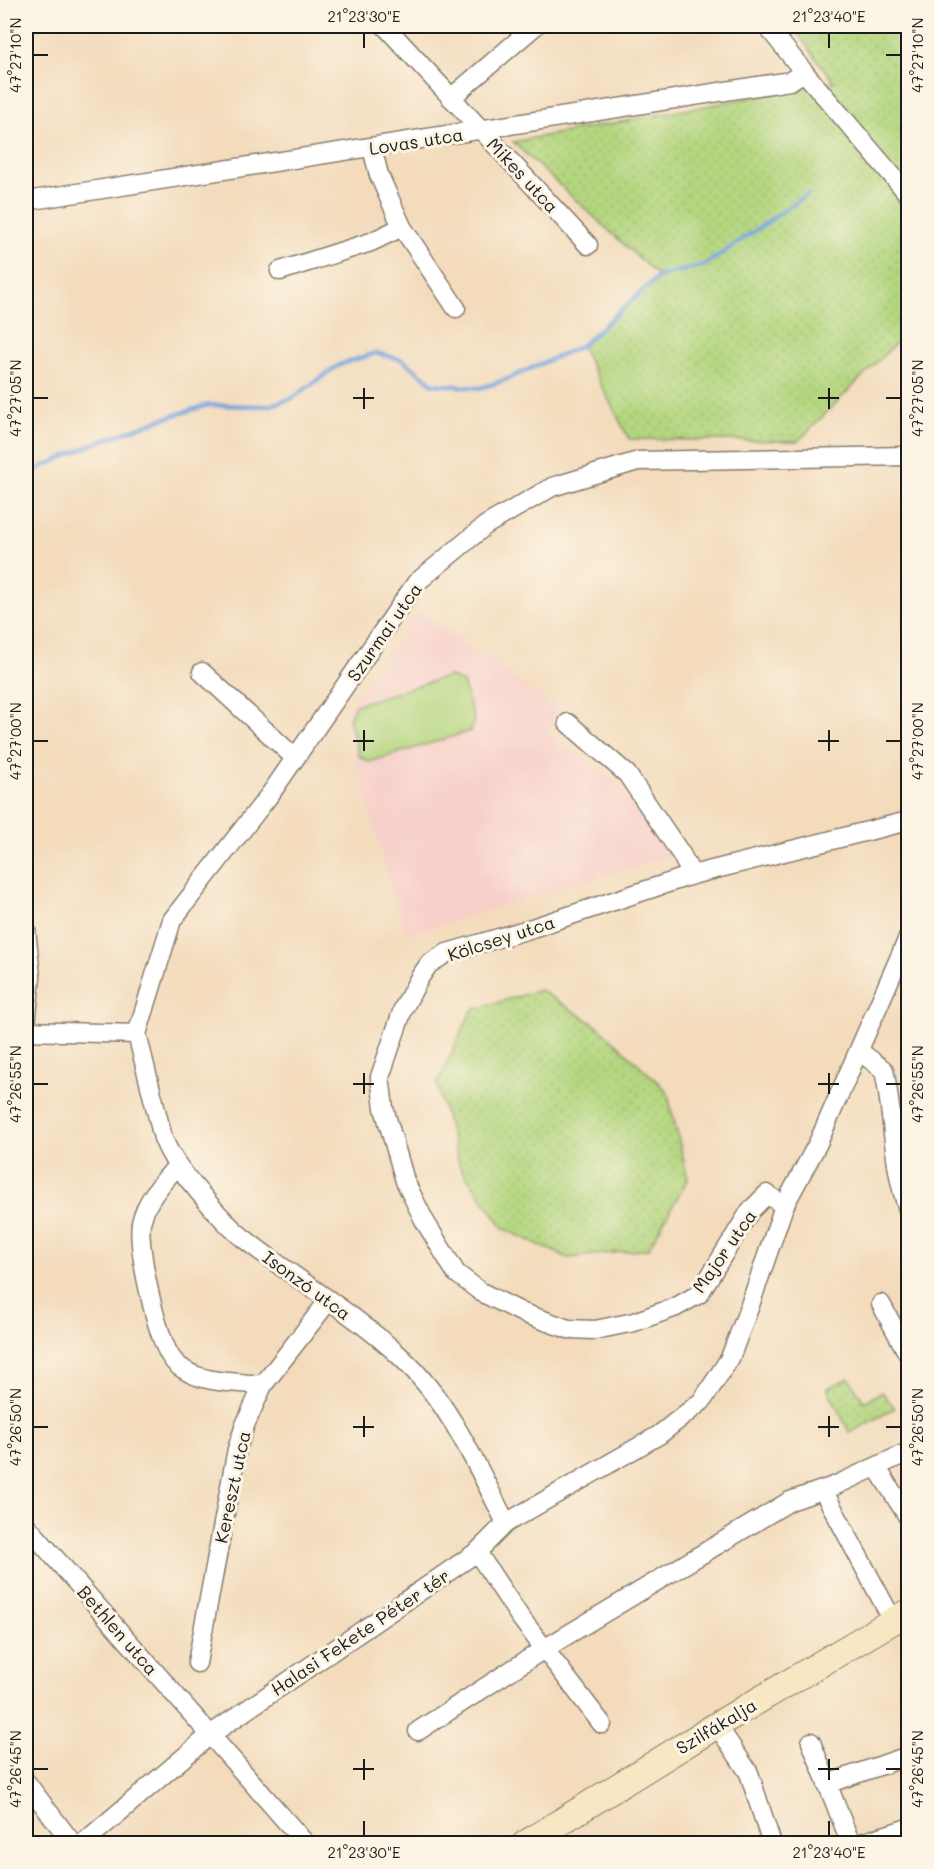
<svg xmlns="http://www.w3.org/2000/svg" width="934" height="1869" font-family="Mali,sans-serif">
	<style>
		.built { fill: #f7d0c9 }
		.grass { fill: url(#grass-dots); stroke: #68794e; stroke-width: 1.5 }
		.garden { fill: #b4d67f; stroke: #68794e; stroke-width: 1.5 }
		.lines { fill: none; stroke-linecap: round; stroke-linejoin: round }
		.stream { stroke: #74a3dd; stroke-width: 4.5 }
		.street-casing { stroke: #887c6c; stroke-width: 21 }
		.secondary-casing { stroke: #887c6c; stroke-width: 28 }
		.street { stroke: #fff; stroke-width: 18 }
		.secondary { stroke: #f7e8c3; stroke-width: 26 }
		.ticks { fill: none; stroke: #1c1c1c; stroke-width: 2 }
		.labels { text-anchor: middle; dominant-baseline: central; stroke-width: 6; stroke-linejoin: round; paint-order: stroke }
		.street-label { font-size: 18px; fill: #1c1c1c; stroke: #fcf5e5 }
		.neatline { fill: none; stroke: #1c1c1c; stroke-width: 2 }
		.ticks-label { font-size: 15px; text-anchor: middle; fill: #1c1c1c }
	</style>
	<defs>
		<pattern id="grass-dots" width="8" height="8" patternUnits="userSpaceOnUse" patternTransform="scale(1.5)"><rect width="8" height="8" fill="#b4d67f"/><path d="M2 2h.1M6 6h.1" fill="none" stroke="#9ab76d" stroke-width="1.8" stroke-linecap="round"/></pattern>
	</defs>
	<rect width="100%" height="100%" fill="#fcf5e5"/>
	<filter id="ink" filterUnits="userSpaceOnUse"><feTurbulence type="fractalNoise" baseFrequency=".0167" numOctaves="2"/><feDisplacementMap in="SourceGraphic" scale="12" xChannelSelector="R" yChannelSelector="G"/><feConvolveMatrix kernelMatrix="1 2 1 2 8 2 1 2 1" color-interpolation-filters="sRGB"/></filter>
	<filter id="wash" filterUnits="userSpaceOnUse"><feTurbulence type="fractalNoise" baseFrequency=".008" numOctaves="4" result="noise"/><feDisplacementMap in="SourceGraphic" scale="24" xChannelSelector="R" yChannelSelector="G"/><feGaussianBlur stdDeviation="1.35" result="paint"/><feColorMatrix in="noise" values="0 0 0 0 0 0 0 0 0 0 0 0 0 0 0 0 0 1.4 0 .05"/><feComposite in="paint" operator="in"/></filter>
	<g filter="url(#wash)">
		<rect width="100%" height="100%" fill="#f3dbbc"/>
		<path class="built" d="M418 610 475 651 498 657 495 664 561 712 546 734 579 754 616 783 669 856 407 935 382 857 344 715Z"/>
		<g class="grass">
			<path d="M792 26H908V331L798 441 629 439 581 346 658 276 513 142 834 82Z"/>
			<path d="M540 990 599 1027 667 1091 688 1179 648 1249 568 1258 504 1229 460 1167 437 1084 472 1010Z"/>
			<path d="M849 1378 864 1402 882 1392 895 1408 850 1433 827 1388Z"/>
		</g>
		<path class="garden" d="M449 676 463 683 474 719 471 731 369 762 359 756 349 719 355 705Z"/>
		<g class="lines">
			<path class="stream" d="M26 474 96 443 159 420 208 405 267 406 291 399 339 365 376 353 403 360 433 384 480 388 505 380 581 346 659 276 705 265 808 194"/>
		</g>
	</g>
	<g filter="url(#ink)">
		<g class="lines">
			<g class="street-casing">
				<g id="street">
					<path d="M385 26 588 245"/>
					<path d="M767 26 804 72 908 194"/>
					<path d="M451 98 535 26"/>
					<path d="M372 148 379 175 402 227 456 308"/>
					<path d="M26 201 790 81 804 72"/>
					<path d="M280 271 371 242 402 227"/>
					<path d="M202 672 295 758"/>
					<path d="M568 723 627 774 681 854 692 875"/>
					<path d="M26 929 31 977 26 1025"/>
					<path d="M26 1031 137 1034"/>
					<path d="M137 1034 172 920 271 793 416 583 486 525 552 487 638 461 908 456"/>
					<path d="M137 1034 163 1138C171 1159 184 1174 198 1191 212 1207 225 1224 242 1237 294 1279 353 1312 402 1358 450 1403 477 1466 506 1523"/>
					<path d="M859 1051 884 1070C894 1116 892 1165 908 1209"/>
					<path d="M177 1166C162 1183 146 1200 141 1223 137 1248 157 1341 173 1360 175 1363 180 1367 183 1369 204 1384 239 1382 263 1385"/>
					<path d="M784 1206 767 1194 750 1211 699 1294 676 1307 634 1322 595 1330 568 1329 523 1313 481 1292 456 1273 424 1220 405 1181 384 1108 380 1077 403 1009 420 977 429 964 447 953 526 930 692 875 908 821"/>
					<path d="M881 1304 908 1354"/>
					<path d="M877 1468 908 1517"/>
					<path d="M823 1490 893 1621"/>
					<path d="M26 1525 306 1844"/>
					<path d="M477 1552 520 1617 602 1724"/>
					<path d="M197 1663 237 1449 245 1425 263 1385 329 1300"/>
					<path d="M717 1725 749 1773 772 1844"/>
					<path d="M418 1731 544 1649 790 1501 834 1486 908 1452"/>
					<path d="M811 1742 851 1844"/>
					<path d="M26 1782 73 1844"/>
					<path d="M827 1784 908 1756"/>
					<path d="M82 1844 210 1735 477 1552 506 1523 659 1435 702 1401 730 1358 749 1308 784 1206 818 1143 908 938"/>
					<path d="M858 1844 908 1828"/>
				</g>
			</g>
			<g class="secondary-casing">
				<path id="secondary" d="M525 1844 717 1725 908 1612"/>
			</g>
			<use href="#street" class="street"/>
			<use href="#secondary" class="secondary"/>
		</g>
	</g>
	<path class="ticks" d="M364 33V48M829 33V48M33 55H48M886 55H901M364 388V409M829 388V409M33 398H48M353 398H374M818 398H839M886 398H901M364 730V751M829 730V751M33 741H48M353 741H374M818 741H839M886 741H901M364 1073V1094M829 1073V1094M33 1084H48M353 1084H374M818 1084H839M886 1084H901M364 1416V1437M829 1416V1437M33 1427H48M353 1427H374M818 1427H839M886 1427H901M364 1759V1780M829 1759V1780M33 1769H48M353 1769H374M818 1769H839M886 1769H901M364 1821V1836M829 1821V1836"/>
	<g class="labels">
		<g class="street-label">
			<text transform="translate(416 141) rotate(-9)">Lovas utca</text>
			<text transform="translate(523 175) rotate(47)">Mikes utca</text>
			<text transform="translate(384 632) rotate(-55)">Szurmai utca</text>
			<text transform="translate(501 938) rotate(-18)">Kölcsey utca</text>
			<text transform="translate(724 1251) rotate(-55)">Major utca</text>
			<text transform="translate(307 1285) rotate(36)">Isonzó utca</text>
			<text transform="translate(232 1487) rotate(-78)">Kereszt utca</text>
			<text transform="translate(118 1630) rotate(49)">Bethlen utca</text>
			<text transform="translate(360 1632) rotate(-34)">Halasi Fekete Péter tér</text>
			<text transform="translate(716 1726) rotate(-31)">Szilfákalja</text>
		</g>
	</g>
	<rect width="934" height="1869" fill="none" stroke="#fcf5e5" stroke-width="66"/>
	<rect x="33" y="33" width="868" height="1803" class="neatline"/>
	<g class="ticks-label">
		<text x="364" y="22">21°23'30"E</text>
		<text x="829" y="22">21°23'40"E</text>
		<text transform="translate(16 55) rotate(-90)" y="5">47°27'10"N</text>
		<text transform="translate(918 55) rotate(-90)" y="5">47°27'10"N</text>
		<text transform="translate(16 398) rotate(-90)" y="5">47°27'05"N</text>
		<text transform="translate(918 398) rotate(-90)" y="5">47°27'05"N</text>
		<text transform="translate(16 741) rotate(-90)" y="5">47°27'00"N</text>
		<text transform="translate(918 741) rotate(-90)" y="5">47°27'00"N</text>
		<text transform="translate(16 1084) rotate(-90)" y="5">47°26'55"N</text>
		<text transform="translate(918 1084) rotate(-90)" y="5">47°26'55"N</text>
		<text transform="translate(16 1427) rotate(-90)" y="5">47°26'50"N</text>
		<text transform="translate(918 1427) rotate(-90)" y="5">47°26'50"N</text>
		<text transform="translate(16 1769) rotate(-90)" y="5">47°26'45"N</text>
		<text transform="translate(918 1769) rotate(-90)" y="5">47°26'45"N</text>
		<text x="364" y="1858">21°23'30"E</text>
		<text x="829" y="1858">21°23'40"E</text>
	</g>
</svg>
